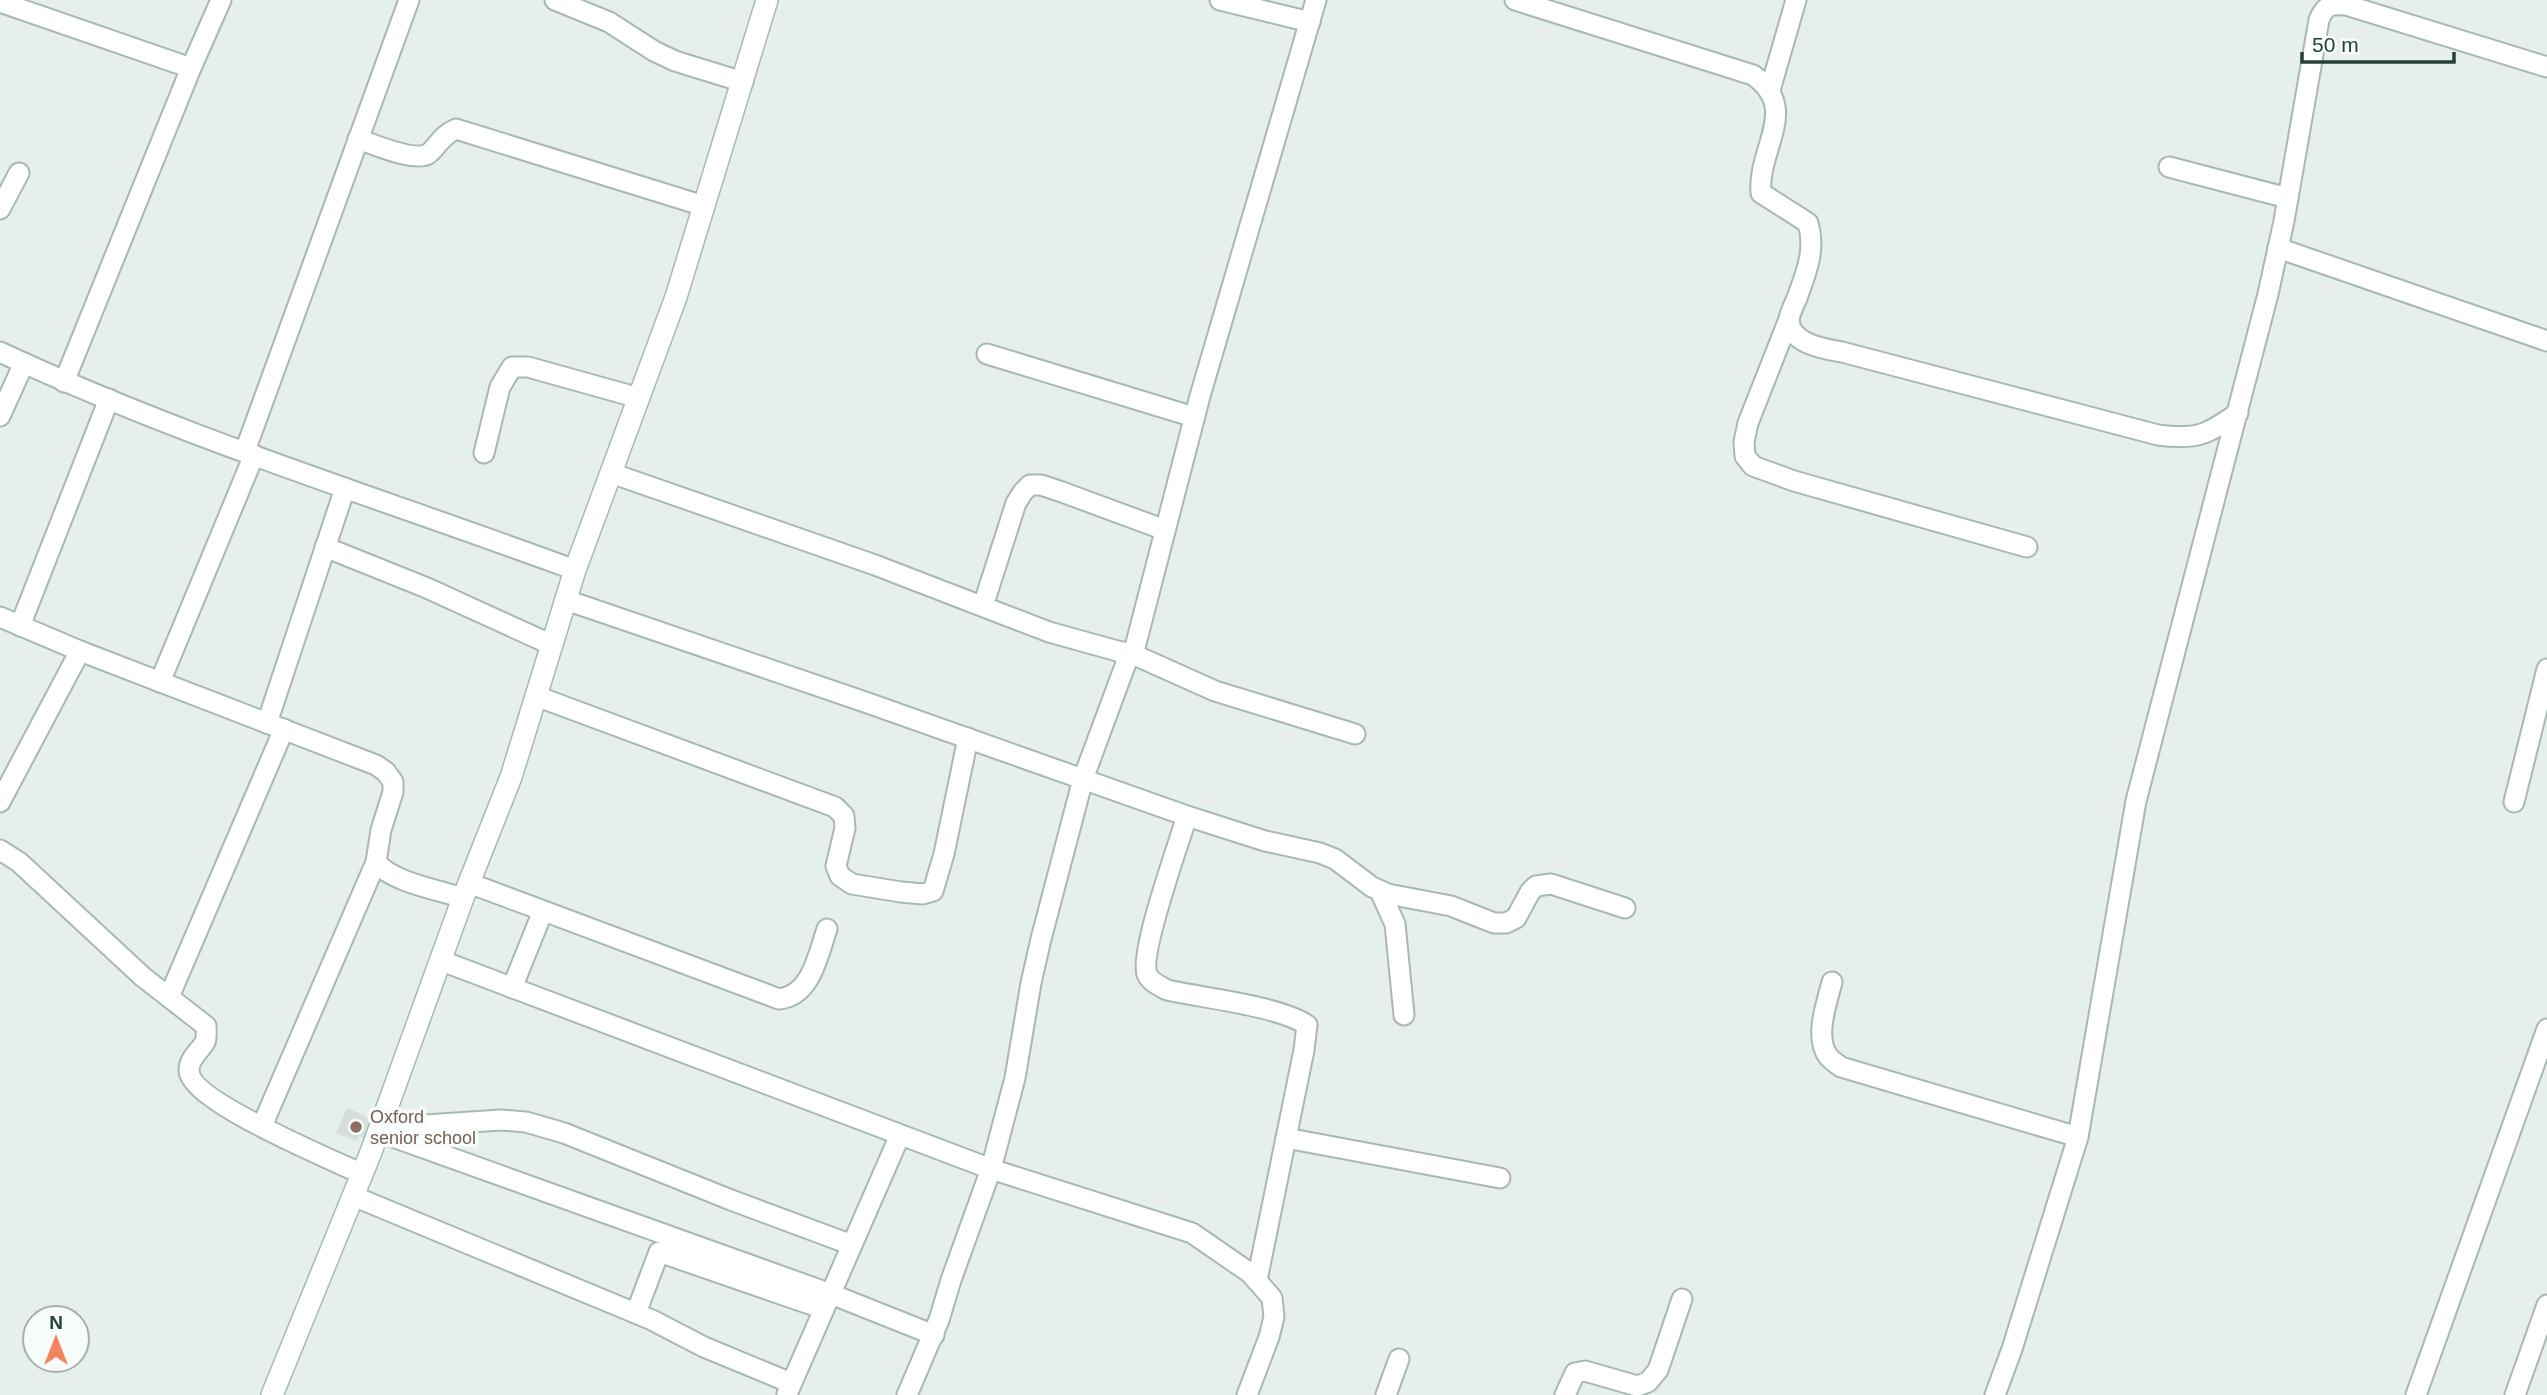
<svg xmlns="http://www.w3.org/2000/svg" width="2547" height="1395" font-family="Arial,sans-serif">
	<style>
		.built { fill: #d4dfda }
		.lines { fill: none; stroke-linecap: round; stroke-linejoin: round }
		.street-casing { stroke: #a8b8b2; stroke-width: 23 }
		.secondary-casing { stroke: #a4bbb3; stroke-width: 24 }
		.street { stroke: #fff; stroke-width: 19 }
		.secondary { stroke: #fff; stroke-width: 21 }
		.education-dot { fill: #8d6e63; stroke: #f7fbf9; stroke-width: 2.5 }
		.labels { text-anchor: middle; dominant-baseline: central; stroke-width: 7; stroke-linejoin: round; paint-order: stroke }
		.education-label { font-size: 18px; fill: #785e54; stroke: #f7fbf9; text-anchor: start }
	</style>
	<rect width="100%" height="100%" fill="#e6efeb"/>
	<path class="built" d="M347 1108 377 1121 369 1140 359 1136 356 1141 336 1133Z"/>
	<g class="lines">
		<g class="street-casing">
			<g id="street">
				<path d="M555 0 609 22 654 51 675 61 743 82"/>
				<path d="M1220 0 1310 22"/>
				<path d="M1515 0 1753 75C1801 109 1757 148 1761 193L1808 223C1816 250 1806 273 1797 298 1794 305 1790 313 1789 319 1789 344 1825 349 1842 352L2158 435C2198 440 2206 435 2238 413"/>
				<path d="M0 2 191 68"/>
				<path d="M1770 90 1796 0"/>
				<path d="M358 139C373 144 413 162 428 154 437 148 440 136 456 129L704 206"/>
				<path d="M2169 167 2288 198"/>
				<path d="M0 209 19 173"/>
				<path d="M2278 248 2547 341"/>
				<path d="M1789 319 1748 423 1744 442 1745 456 1753 466 1794 481 2027 547"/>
				<path d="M0 352C186 439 383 499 575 570"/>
				<path d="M987 354 1194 417"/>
				<path d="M64 382 191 68 221 0"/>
				<path d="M0 416 24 363"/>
				<path d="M245 451 409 0"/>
				<path d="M484 453 500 387 512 367H528L639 398"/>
				<path d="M611 473 875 565 1049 632 1139 657 1215 691 1355 734"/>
				<path d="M325 547 427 588 552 645"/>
				<path d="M566 600 865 702 1187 816 1265 841 1320 853 1335 859 1372 887 1388 894 1451 906 1494 923H1506L1516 918 1530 892 1536 886 1551 884 1625 908"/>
				<path d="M983 606 1016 503 1023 492 1030 485H1041L1062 492 1165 530"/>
				<path d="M0 617 80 651 376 765 386 772 393 782V792L381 830 376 862C391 882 439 890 463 898"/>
				<path d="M20 626 109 399"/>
				<path d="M1133 655 1200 396 1316 0"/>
				<path d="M160 682 254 455"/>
				<path d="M536 696 835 807 844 816 845 828 836 866 840 876 852 884 901 892 923 894 933 891 944 854 968 738"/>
				<path d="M267 723 345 488"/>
				<path d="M0 802 80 651"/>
				<path d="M2514 802 2547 669"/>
				<path d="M1187 816C1179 843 1139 953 1147 974 1150 982 1160 986 1167 990 1203 998 1279 1006 1307 1025L1304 1050 1257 1280"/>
				<path d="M0 850 19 862 143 977 206 1026C206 1031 207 1037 205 1042 200 1051 189 1058 189 1070 189 1101 333 1160 362 1174"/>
				<path d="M469 883 779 999C811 996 818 955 827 929"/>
				<path d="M1380 891 1395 924 1404 1015"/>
				<path d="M442 961 991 1169 1192 1233 1250 1273 1272 1298 1274 1317 1269 1337 1247 1395"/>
				<path d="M1832 982C1827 1002 1814 1037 1828 1056 1831 1060 1837 1064 1841 1067L2078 1137"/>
				<path d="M512 988 543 911"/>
				<path d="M169 997 284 729"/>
				<path d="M262 1126 376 862"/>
				<path d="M380 1128 501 1120 526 1122 564 1133 731 1200 852 1245"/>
				<path d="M379 1132 831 1294 934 1335"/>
				<path d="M1286 1138 1500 1178"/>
				<path d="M353 1196 652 1320 704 1347 791 1383"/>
				<path d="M636 1313 659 1252 824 1309"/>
				<path d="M787 1394 900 1135"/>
				<path d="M907 1395 939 1320 951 1280 991 1169 1015 1078 1031 983 1041 939 1083 779 1126 663 1124 652"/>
				<path d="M1386 1395 1399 1359"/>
				<path d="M1565 1395 1575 1373 1585 1371 1637 1386 1648 1382 1658 1370 1682 1299"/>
				<path d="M1995 1395 2012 1349 2078 1137 2136 801 2268 294 2284 221 2319 20C2325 5 2331 4 2346 5L2547 67"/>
				<path d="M2416 1395 2547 1029"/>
				<path d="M2515 1395 2547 1305"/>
			</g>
		</g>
		<g class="secondary-casing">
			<path id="secondary" d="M272 1395 371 1152 463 898 511 777 575 570 676 297 767 0"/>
		</g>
		<use href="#street" class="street"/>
		<use href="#secondary" class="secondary"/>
	</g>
	<circle class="education-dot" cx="356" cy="1127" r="7"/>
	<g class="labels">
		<g class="education-label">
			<text x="370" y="1117">Oxford<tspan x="370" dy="21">senior school</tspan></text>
		</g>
	</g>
	<g transform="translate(56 1339)"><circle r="33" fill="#f7fbf9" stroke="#a3b1ad" stroke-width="2"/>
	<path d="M0-5L12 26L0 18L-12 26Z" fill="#f4845f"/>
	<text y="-10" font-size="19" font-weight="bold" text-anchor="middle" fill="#24423a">N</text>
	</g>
	<path d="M2302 52v10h152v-10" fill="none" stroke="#24423a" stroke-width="3.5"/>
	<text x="2312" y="52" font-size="21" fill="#24423a" stroke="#f7fbf9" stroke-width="5" paint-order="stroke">50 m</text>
</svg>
